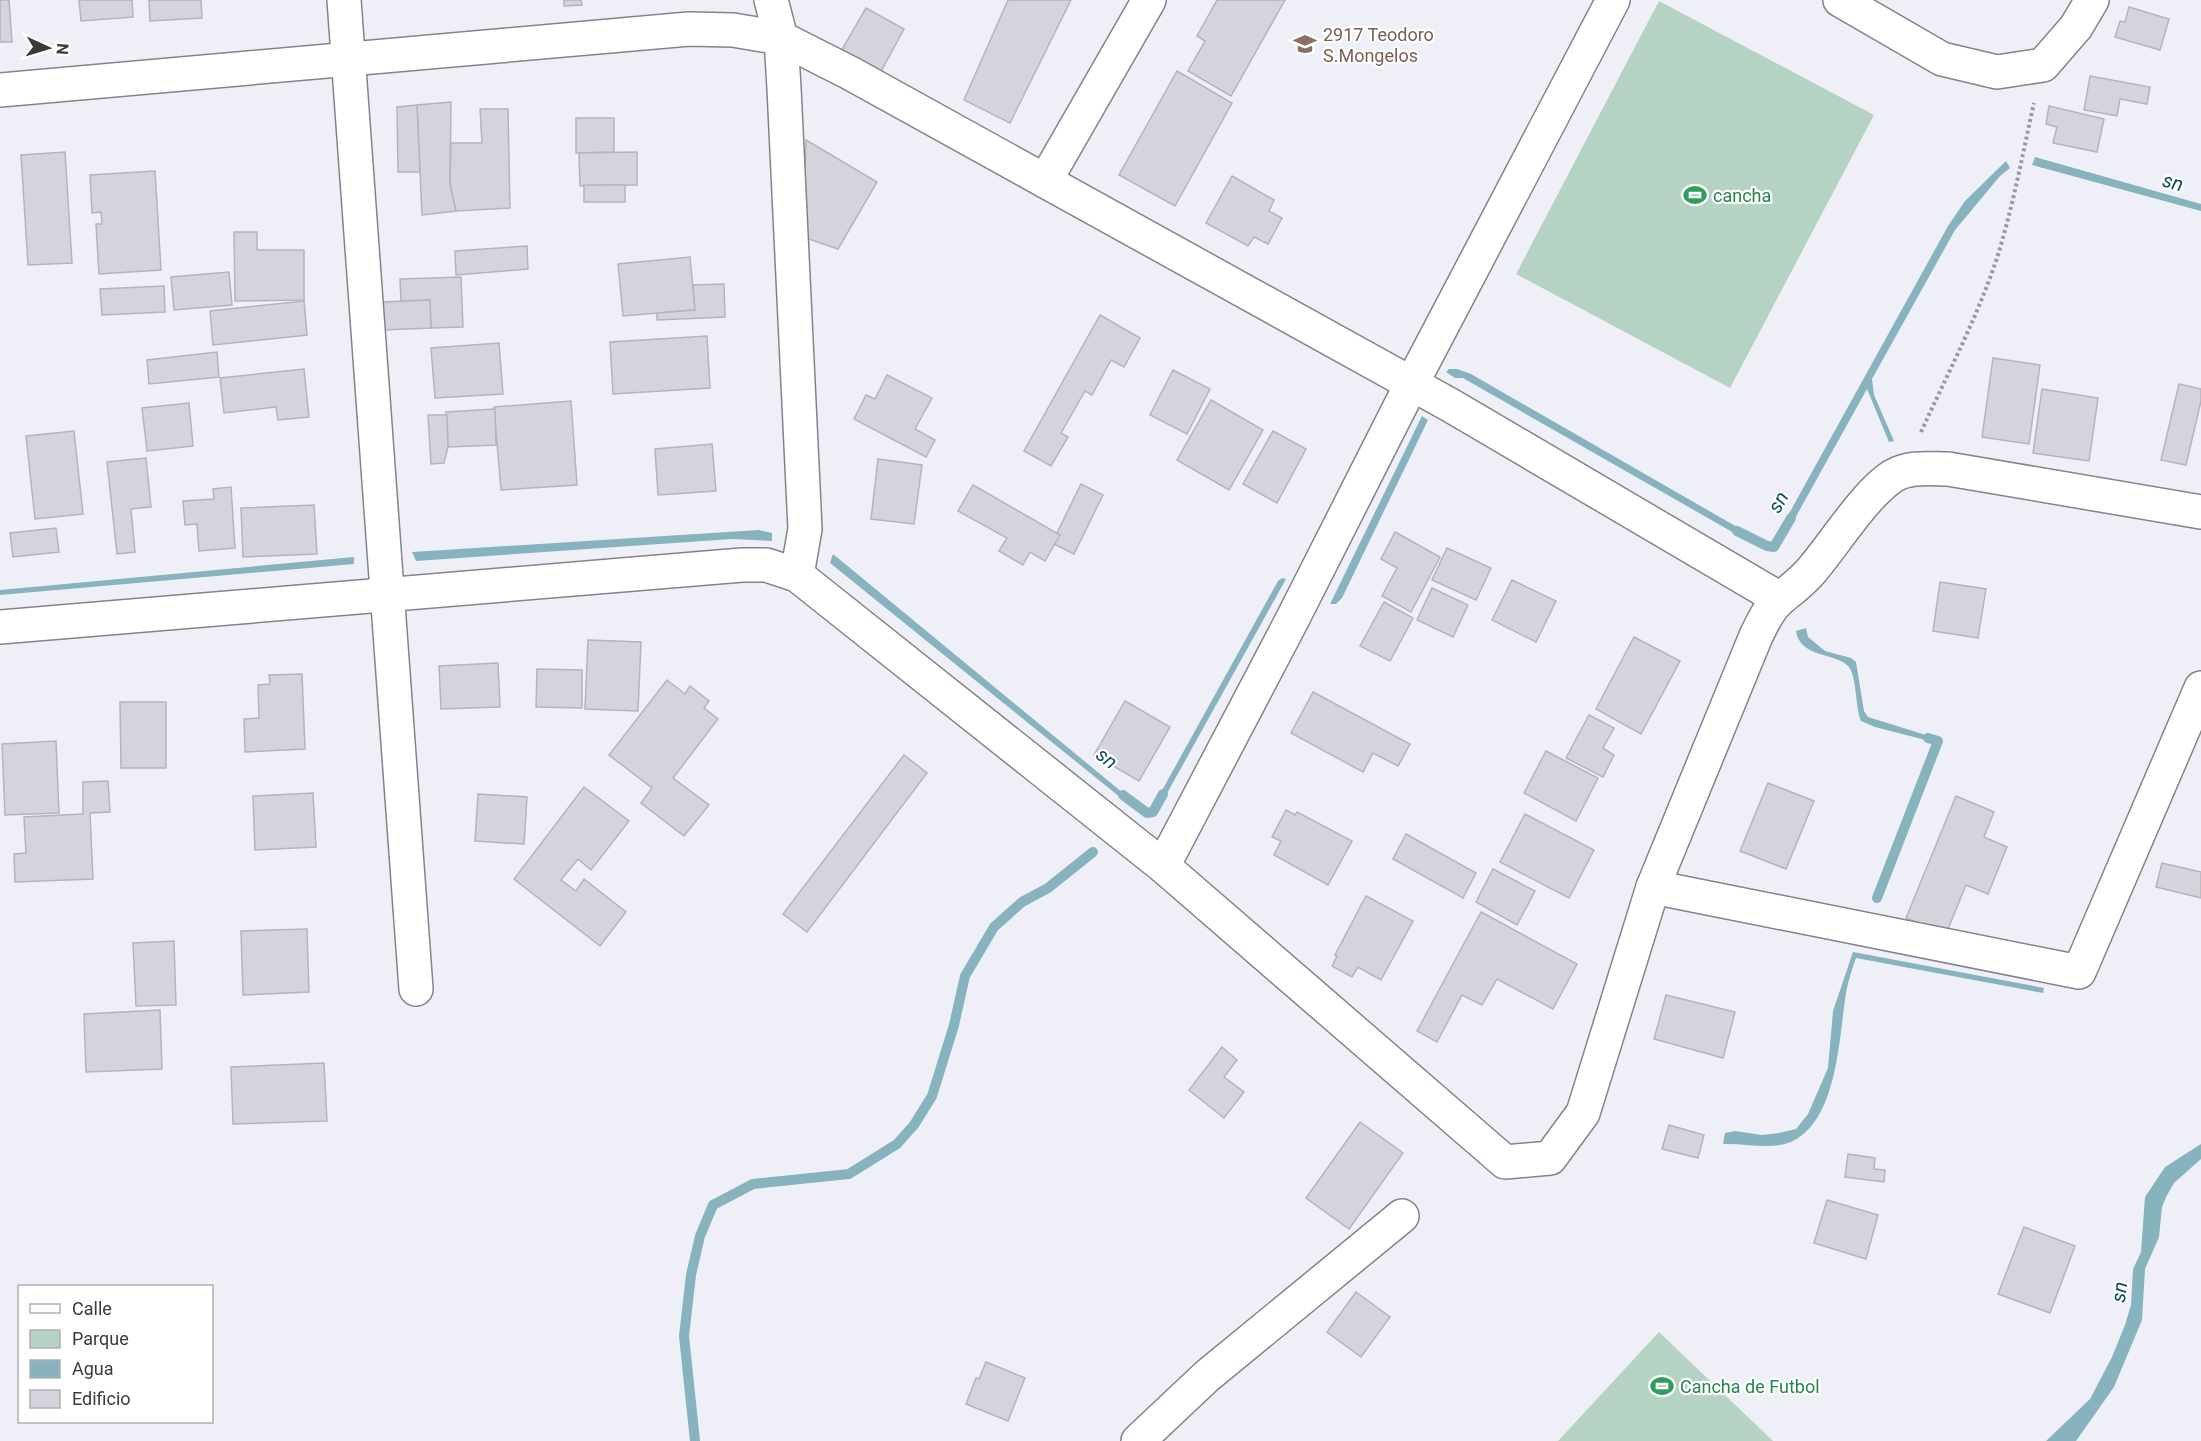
<svg xmlns="http://www.w3.org/2000/svg" width="2201" height="1441" font-family="Roboto,sans-serif">
	<style>
		.green { fill: #b4d3c3 }
		.water { fill: #86b3be }
		.lines { fill: none; stroke-linecap: round; stroke-linejoin: round }
		.stream { stroke: #86b3be; stroke-width: 10 }
		.building { fill: #d4d5dc; stroke: #b4b4bb; stroke-width: 1.5 }
		.minor-casing { stroke: #83848b; stroke-width: 36 }
		.path { stroke: #999a9f; stroke-width: 4; stroke-dasharray: 3 3; stroke-linecap: butt }
		.minor { stroke: #fff; stroke-width: 33 }
		.labels { text-anchor: middle; dominant-baseline: central; stroke-width: 4.5; stroke-linejoin: round; paint-order: stroke }
		.education-label { font-size: 18px; fill: #785e54; stroke: #fff; text-anchor: start }
		.leisure-label { font-size: 18px; fill: #27864d; stroke: #fff; text-anchor: start }
		.water-label { font-size: 20px; font-style: italic; fill: #0a4c59; stroke: #fff }
	</style>
	<rect width="100%" height="100%" fill="#eff0f7"/>
	<g class="green">
		<path d="M1659 1 1874 115 1730 388 1516 274Z"/>
		<path d="M1659 1332 1773 1441H1558Z"/>
	</g>
	<g class="water">
		<path d="M2035 157 2201 204V211L2032 165Z"/>
		<path d="M2006 161 2010 168 2000 176 1955 230 1872 379 1874 395 1894 441 1889 442 1867 389 1789 529 1781 528 1948 226 1965 201Z"/>
		<path d="M1449 369H1457L1471 374 1751 535 1748 541 1463 378H1455L1446 372Z"/>
		<path d="M1422 416 1428 420 1342 598 1336 604H1330Z"/>
		<path d="M759 530 772 533V541L732 539 416 561 412 552Z"/>
		<path d="M833 554 1134 802 1131 806 830 563Z"/>
		<path d="M354 557V564L0 595V590Z"/>
		<path d="M1282 578 1286 579 1160 806 1155 803 1278 581Z"/>
		<path d="M1806 628 1808 637 1825 651 1851 658 1856 662 1864 711 1868 717 1942 740 1941 744 1875 727 1861 721C1855 707 1857 675 1848 666 1836 653 1800 658 1796 631Z"/>
		<path d="M1853 952 2044 988 2043 993 1856 958C1852 969 1848 981 1846 993 1839 1036 1838 1121 1791 1142 1770 1150 1744 1143 1723 1144L1725 1133 1735 1131 1762 1135 1779 1133 1796 1129 1808 1114 1828 1068 1833 1011Z"/>
		<path d="M2201 1144V1159L2174 1183 2166 1197 2162 1207 2159 1237 2145 1269 2142 1320 2114 1387 2076 1441H2046L2090 1399 2112 1357 2125 1325 2131 1305 2133 1269 2141 1252 2145 1197 2165 1167Z"/>
	</g>
	<g class="lines">
		<g class="stream">
			<path d="M1737 531 1767 546 1774 547 1791 518"/>
			<path d="M1123 795 1147 813 1153 812 1163 794"/>
			<path d="M1877 898 1938 741 1928 738"/>
			<path d="M695 1441 684 1336 691 1275 700 1236 713 1205 753 1184 849 1174 897 1144 914 1125 932 1096 954 1025 965 976 994 927 1022 902 1048 888 1093 852"/>
		</g>
	</g>
	<g class="building">
		<path d="M0 0H9L12 42H0Z"/>
		<path d="M79 0H132L133 17 81 21Z"/>
		<path d="M149 0H201L202 18 150 21Z"/>
		<path d="M564 0H581L582 5 564 6Z"/>
		<path d="M1008 0H1071L1010 123 964 100Z"/>
		<path d="M1217 0H1285L1231 96 1188 71 1205 41 1197 36Z"/>
		<path d="M2129 7 2169 19 2160 50 2115 37 2120 21 2125 22Z"/>
		<path d="M866 8 904 29 879 75 840 53Z"/>
		<path d="M1177 71 1232 103 1175 206 1119 175Z"/>
		<path d="M2090 76 2150 87 2147 104 2120 99 2117 116 2084 110Z"/>
		<path d="M451 102 450 184 456 211 422 215 417 105Z"/>
		<path d="M417 105 420 172H398L397 107Z"/>
		<path d="M2049 106 2104 119 2097 152 2053 143 2057 127 2046 124Z"/>
		<path d="M480 109H508L510 208 456 211 450 184 451 143H482Z"/>
		<path d="M576 118H614V152L576 153Z"/>
		<path d="M806 140 877 182 838 249 803 237Z"/>
		<path d="M65 152 72 263 28 265 21 155Z"/>
		<path d="M637 152V185L580 186 579 153Z"/>
		<path d="M155 171 161 270 99 274 96 224H102L101 212 92 213 90 175Z"/>
		<path d="M1232 176 1274 200 1269 211 1282 218 1268 244 1254 237 1248 246 1206 223Z"/>
		<rect x="584" y="185" width="41" height="17"/>
		<path d="M234 232H257V250H304V300L235 301Z"/>
		<path d="M527 246 528 269 456 275 455 251Z"/>
		<path d="M690 257 695 310 623 316 618 264Z"/>
		<path d="M229 272 232 305 174 310 171 277Z"/>
		<path d="M461 277 463 327 431 328 430 300 401 301 400 279Z"/>
		<path d="M724 284 725 317 657 320V313L695 310 693 285Z"/>
		<path d="M164 286 165 312 102 315 100 289Z"/>
		<path d="M430 300 431 328 383 330 382 302Z"/>
		<path d="M304 301 307 335 213 345 210 311Z"/>
		<path d="M1100 315 1140 338 1124 367 1111 360 1092 395 1085 391 1061 433 1068 437 1051 466 1024 451Z"/>
		<path d="M707 336 710 388 613 394 610 342Z"/>
		<path d="M499 343 503 394 435 398 431 348Z"/>
		<path d="M217 352 219 377 149 384 147 360Z"/>
		<path d="M1993 358 2040 365 2029 444 1982 437Z"/>
		<path d="M304 369 309 417 278 420 276 407 224 413 220 378Z"/>
		<path d="M1173 370 1210 389 1187 434 1150 415Z"/>
		<path d="M887 375 932 398 915 429 935 440 926 457 854 419 866 395 875 399Z"/>
		<path d="M2179 384 2201 389V401L2186 465 2161 460Z"/>
		<path d="M2042 389 2098 398 2089 461 2033 453Z"/>
		<path d="M1211 400 1263 430 1229 490 1177 460Z"/>
		<path d="M571 401 577 485 501 490 494 407Z"/>
		<path d="M189 403 193 446 147 451 142 408Z"/>
		<path d="M495 409 496 445 448 447 446 412Z"/>
		<path d="M428 415H447L448 447 444 463 431 464Z"/>
		<path d="M74 431 83 514 35 519 26 436Z"/>
		<path d="M1273 431 1306 449 1277 503 1243 484Z"/>
		<path d="M712 444 716 491 658 495 655 449Z"/>
		<path d="M146 458 151 507 131 509 135 552 117 554 107 462Z"/>
		<path d="M878 459 922 465 914 524 871 519Z"/>
		<path d="M1081 484 1103 495 1074 554 1052 543Z"/>
		<path d="M973 485 1060 535 1045 561 1030 552 1023 565 999 551 1007 538 958 511Z"/>
		<path d="M231 487 235 548 199 551 197 524 185 525 183 501 214 499 213 489Z"/>
		<path d="M314 505 317 554 243 557 241 508Z"/>
		<path d="M56 528 59 552 13 557 10 533Z"/>
		<path d="M1395 532 1440 557 1411 612 1382 596 1397 568 1381 559Z"/>
		<path d="M1447 548 1491 568 1476 600 1432 580Z"/>
		<path d="M1512 580 1556 601 1536 642 1492 620Z"/>
		<path d="M1940 582 1986 589 1978 638 1933 631Z"/>
		<path d="M1432 588 1468 605 1453 637 1417 620Z"/>
		<path d="M1384 602 1413 618 1390 661 1360 646Z"/>
		<path d="M1634 637 1680 661 1641 734 1596 709Z"/>
		<path d="M588 640 641 642 638 711 585 709Z"/>
		<path d="M498 663 500 707 441 709 439 666Z"/>
		<path d="M537 669 582 670V708L536 707Z"/>
		<path d="M302 674 305 749 245 752 244 719 259 718 258 685 270 684 269 675Z"/>
		<path d="M667 680 685 694 690 686 709 701 704 708 718 719 673 778 709 805 684 836 641 803 652 788 609 755Z"/>
		<path d="M1313 692 1410 744 1398 766 1373 753 1363 772 1291 733Z"/>
		<path d="M1125 701 1170 727 1139 781 1094 755Z"/>
		<path d="M120 702H166V768H121Z"/>
		<path d="M1589 715 1614 728 1603 748 1614 755 1603 777 1566 758Z"/>
		<path d="M56 741 59 813 5 815 2 744Z"/>
		<path d="M1546 751 1598 778 1576 821 1524 793Z"/>
		<path d="M904 755 927 773 807 932 783 914Z"/>
		<path d="M108 781 110 812 90 813 93 879 15 882 14 854 26 853 24 817 83 814V782Z"/>
		<path d="M1768 783 1814 801 1786 869 1740 851Z"/>
		<path d="M584 787 629 821 591 870 578 859 561 880 576 891 584 879 626 912 600 946 514 879Z"/>
		<path d="M313 793 316 847 255 850 253 796Z"/>
		<path d="M478 794 527 797 524 844 475 841Z"/>
		<path d="M1956 796 1994 812 1984 837 2007 847 1988 894 1966 885 1946 934 1906 918Z"/>
		<path d="M1286 810 1295 815 1297 812 1352 841 1328 885 1274 855 1281 841 1272 837Z"/>
		<path d="M1525 814 1594 850 1569 898 1500 862Z"/>
		<path d="M1406 834 1476 873 1463 898 1393 859Z"/>
		<path d="M2162 863 2201 872V898L2156 887Z"/>
		<path d="M1493 869 1535 891 1517 925 1476 902Z"/>
		<path d="M1366 896 1413 921 1381 980 1358 967 1352 977 1332 966 1337 956 1335 955Z"/>
		<path d="M1481 912 1577 964 1553 1009 1497 979 1482 1005 1462 995 1437 1042 1417 1031Z"/>
		<path d="M307 929 309 992 243 995 241 931Z"/>
		<path d="M174 941 176 1005 136 1006 133 943Z"/>
		<path d="M1666 995 1735 1012 1723 1058 1654 1039Z"/>
		<path d="M160 1010 162 1069 86 1072 84 1014Z"/>
		<path d="M1222 1047 1237 1060 1224 1077 1244 1092 1224 1118 1189 1090Z"/>
		<path d="M324 1063 327 1121 233 1124 231 1067Z"/>
		<path d="M1360 1122 1403 1153 1349 1229 1306 1198Z"/>
		<path d="M1669 1125 1704 1135 1698 1158 1662 1149Z"/>
		<path d="M1848 1154 1875 1158 1874 1169 1885 1170 1884 1182 1845 1177Z"/>
		<path d="M1827 1200 1878 1215 1866 1259 1814 1243Z"/>
		<path d="M2024 1227 2075 1246 2050 1313 1998 1294Z"/>
		<path d="M1356 1292 1390 1317 1361 1357 1327 1332Z"/>
		<path d="M986 1362 1025 1378 1008 1421 966 1404 976 1378 979 1379Z"/>
	</g>
	<g class="lines">
		<g class="minor-casing">
			<g id="minor">
				<path d="M344 0 416 989"/>
				<path d="M771 0 781 38 784 88 805 529 797 575"/>
				<path d="M1840 0 1942 59 1997 72 2043 65 2076 27 2092 0"/>
				<path d="M0 90 689 29 733 30 781 38 850 73 1450 405 1780 599"/>
				<path d="M1045 181 1149 0"/>
				<path d="M0 627 742 565H766L797 575 1163 866 1505 1162 1550 1158 1583 1113 1653 887 1756 636C1763 622 1769 608 1781 598 1792 589 1803 581 1812 570 1835 543 1865 494 1893 476 1910 466 1930 469 1948 469L2201 512"/>
				<path d="M1163 866 1291 622 1411 385 1613 0"/>
				<path d="M1653 887 2079 972 2201 688"/>
				<path d="M1138 1441 1207 1376 1402 1216"/>
			</g>
		</g>
		<path class="path" d="M1921 432C1946 377 1975 322 1995 264 2012 212 2022 157 2034 103"/>
		<use href="#minor" class="minor"/>
	</g>
	<defs>
		<g id="school-bare" transform="scale(1.8)"><path d="M0-5L7-2L0 1L-7-2ZM-4 1L0 2.5L4 1V4Q0 6-4 4Z" fill="#8d6e63" stroke="#fff" stroke-width="2.5" paint-order="stroke"/></g>
		<g id="stadium-bare" transform="scale(1.8)"><path d="M0-5a6.5 5 0 1 0 0 10a6.5 5 0 1 0 0-10ZM-3.5-1.8h7v3.6h-7Z" fill="#2e9e5b" stroke="#fff" stroke-width="2.5" paint-order="stroke"/></g>
	</defs>
	<g fill-rule="evenodd">
		<use href="#school-bare" x="1305" y="44"/>
		<use href="#stadium-bare" x="1695" y="195"/>
		<use href="#stadium-bare" x="1662" y="1386"/>
	</g>
	<g class="labels">
		<g class="education-label">
			<text x="1323" y="34">2917 Teodoro<tspan x="1323" dy="21">S.Mongelos</tspan></text>
		</g>
		<g class="leisure-label">
			<text x="1713" y="195">cancha</text>
			<text x="1680" y="1386">Cancha de Futbol</text>
		</g>
		<g class="water-label">
			<text transform="translate(2173 182) rotate(15)">sn</text>
			<text transform="translate(1778 502) rotate(-61)">sn</text>
			<text transform="translate(1107 758) rotate(39)">sn</text>
			<text transform="translate(2119 1292) rotate(-83)">sn</text>
		</g>
	</g>
	<rect x="18" y="1285" width="195" height="138" fill="#ffffff" stroke="#b0b0b1" stroke-width="1.5"/>
	<rect x="30" y="1304" width="30" height="9" fill="#ffffff" stroke="#b0b0b1" stroke-width="1.5"/>
	<text x="72" y="1315" font-size="18" fill="#3a3a3d">Calle</text>
	<rect x="30" y="1330" width="30" height="18" fill="#b4d3c3" stroke="#b0b0b1" stroke-width="1.5"/>
	<text x="72" y="1345" font-size="18" fill="#3a3a3d">Parque</text>
	<rect x="30" y="1360" width="30" height="18" fill="#86b3be" stroke="#b0b0b1" stroke-width="1.5"/>
	<text x="72" y="1375" font-size="18" fill="#3a3a3d">Agua</text>
	<rect x="30" y="1390" width="30" height="18" fill="#d4d5dc" stroke="#b0b0b1" stroke-width="1.5"/>
	<text x="72" y="1405" font-size="18" fill="#3a3a3d">Edificio</text>
	<g transform="translate(48 48) rotate(94)" stroke="#ffffff" stroke-width="4.5" paint-order="stroke">
	<path d="M0-4.5L10 22L0 15L-10 22Z" fill="#3a3a3d"/>
	<text y="-9" font-size="16" font-weight="bold" text-anchor="middle" fill="#3a3a3d">N</text>
	</g>
</svg>
